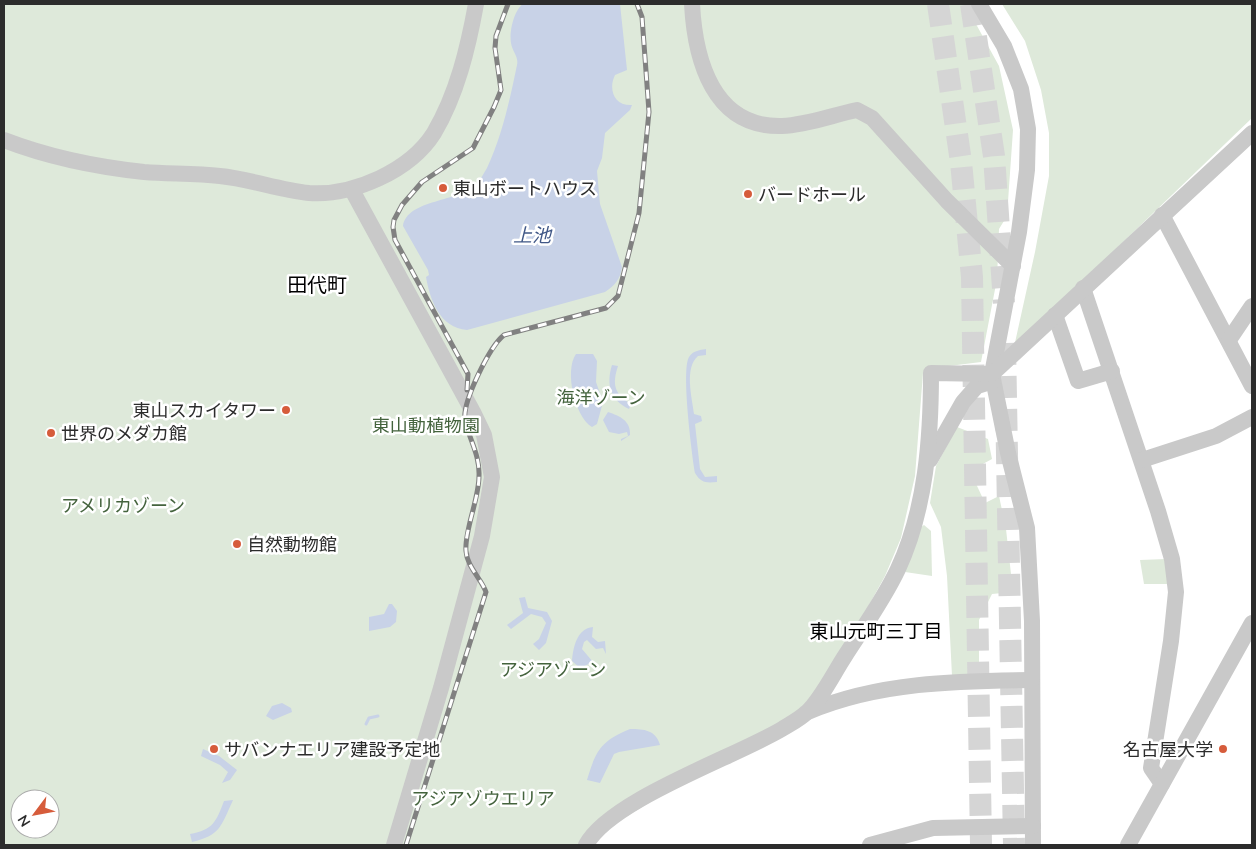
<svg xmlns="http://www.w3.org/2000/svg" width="1256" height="849" font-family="Mulish,'Noto Sans JP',sans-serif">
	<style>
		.green { fill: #dee9da; fill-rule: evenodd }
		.water { fill: #c8d2e7 }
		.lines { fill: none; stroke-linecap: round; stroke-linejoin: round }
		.stream { stroke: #c8d2e7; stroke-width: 3 }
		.highway-tunnel { stroke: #d5d5d5; stroke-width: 22; stroke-dasharray: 22 11; stroke-linecap: butt }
		.minor { stroke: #c9c9c9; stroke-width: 16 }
		.rail-casing { stroke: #818181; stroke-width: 5 }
		.rail { stroke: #fff; stroke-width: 3; stroke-dasharray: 9; stroke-linecap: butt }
		.poi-dot { fill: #d65c3b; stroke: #fff; stroke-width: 2 }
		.labels { text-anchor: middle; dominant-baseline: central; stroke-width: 5; stroke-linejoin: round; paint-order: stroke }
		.poi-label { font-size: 18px; fill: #2c2c2c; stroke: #fff; text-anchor: start }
		.park-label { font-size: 18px; fill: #44633d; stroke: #fff }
		.water-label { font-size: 19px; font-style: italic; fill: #415887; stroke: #fff }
		.neighbourhood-label { font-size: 19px; fill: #000; stroke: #fff }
		.quarter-label { font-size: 20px; fill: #000; stroke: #fff }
	</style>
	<rect width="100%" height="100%" fill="#fff"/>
	<g class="green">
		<path d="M4 4H965L999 66 1013 130 1007 216 999 229 997 279 981 362 933 368 923 373 915 476 901 538 885 576 837 663 794 718 760 736 579 845H4ZM20 799H50V829H20Z"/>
		<path d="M1002 4H1252V118L1014 347 1035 252 1049 176V133L1041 90 1025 41Z"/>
		<path d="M957 427 988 439 992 459 970 471 985 503 999 496 1006 529 1013 592 992 594 979 620V674L952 676 947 576 941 527 930 503 936 466Z"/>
		<path d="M924 525 931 531 932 576 905 572 920 528Z"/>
		<path d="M1166 559 1170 584H1144L1140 560Z"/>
	</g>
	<g class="water">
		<path d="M523 4H620L627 70 615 75C608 89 614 106 632 105L630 110 605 133 602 158 597 171 600 204 622 267C620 280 615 285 605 292L467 330C440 328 430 300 426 277L429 275 428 270 403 226C407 199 460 202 477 184 480 180 484 173 487 168 502 136 510 99 517 65 519 57 512 51 511 43 509 32 514 10 523 4Z"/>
		<path d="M706 349V355L698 356C684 368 692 397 694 414L701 416 702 421 695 424 700 469 705 477 717 476V482C706 483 701 483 695 473 692 455 681 370 689 357 693 351 699 350 706 349Z"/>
		<path d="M576 354H593L597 361 596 382 603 402 597 424 592 427C575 417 564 371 576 354Z"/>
		<path d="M612 365 618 366C612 384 614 394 631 404L629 409C610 400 606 384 612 365Z"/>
		<path d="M608 412C620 416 631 421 630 435L621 441V439L628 436 627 432 619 434 609 432 603 420Z"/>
		<path d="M525 597 528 608 547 612 552 621 546 643 539 650 533 644 539 639 546 623 542 617 531 614 511 629 507 625 523 613 519 598Z"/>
		<path d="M389 604H392L397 611 396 622 390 627 369 631V617L384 614Z"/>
		<path d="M593 627 592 637 598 642 605 641 606 654 603 648 596 649 587 640 584 642 582 649 593 662 580 668 572 661C573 648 577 628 593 627Z"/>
		<path d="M282 703 291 708 292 712 273 720 266 716 272 706Z"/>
		<path d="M630 729C644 729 656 730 660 745L619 752 614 754 600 783 587 780C596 750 601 741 630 729Z"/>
		<path d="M203 749 219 756 237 770 230 780 222 783 228 772 220 765 201 756Z"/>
		<path d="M233 800C221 826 221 835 192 842L190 834C213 830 216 822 224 801Z"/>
	</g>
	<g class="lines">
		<path class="stream" d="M366 724 369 718 378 716"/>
		<g class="highway-tunnel">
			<path d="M938 4 961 162 972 277 981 845"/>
			<path d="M971 4 994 156 1004 303"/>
			<path d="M1005 343 1014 845"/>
		</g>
		<g class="minor">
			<path d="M692 4C695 60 713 128 782 126 807 125 833 115 857 110L872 118 947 201 1013 266"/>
			<path d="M979 4 1004 46 1021 89 1028 129 1027 170 1019 232 992 374 1008 453 1027 528 1032 621 1033 845"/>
			<path d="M4 140C48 157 97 167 144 172 169 174 195 173 220 176 250 179 279 190 309 193 353 196 410 171 434 133 457 94 468 48 476 4"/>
			<path d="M352 190 473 412 484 435 492 477 482 536 441 688 394 845"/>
			<path d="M1162 215 1252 386"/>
			<path d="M1083 288 1158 511 1172 559 1176 592 1171 641 1151 768 1162 784"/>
			<path d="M1055 315 1078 381 1112 371"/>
			<path d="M1229 340 1252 306"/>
			<path d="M930 460 963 402 977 386 993 381"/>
			<path d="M1142 460 1216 436 1252 417"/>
			<path d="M808 712C878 682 957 681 1032 680"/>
			<path d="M586 845C610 800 735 757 782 729 790 724 800 719 807 712 820 701 835 671 845 656 863 628 884 599 898 569 926 509 931 438 931 373L992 374 1252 133"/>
			<path d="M870 845 933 828 1033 826"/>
			<path d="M1128 845 1252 623"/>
		</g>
		<g class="rail-casing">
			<g id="rail">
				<path d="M467 390 468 374 395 240 393 227 394 220 402 205 422 182 473 148 494 107 501 90 495 48 496 36 508 4"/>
				<path d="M406 845 486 592C481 578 467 567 466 551 464 532 479 499 479 476 480 455 469 439 465 420 462 402 490 346 504 335L606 308 618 296 639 213 649 112 642 17 637 4"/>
			</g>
		</g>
		<use href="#rail" class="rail"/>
	</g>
	<g class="poi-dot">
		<circle cx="443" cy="188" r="5"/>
		<circle cx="748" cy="194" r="5"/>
		<circle cx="286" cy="410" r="5"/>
		<circle cx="51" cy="433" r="5"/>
		<circle cx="237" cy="544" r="5"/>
		<circle cx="214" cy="749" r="5"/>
		<circle cx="1223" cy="749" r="5"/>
	</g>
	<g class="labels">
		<g class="poi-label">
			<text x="453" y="188">東山ボートハウス</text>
			<text x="758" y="194">バードホール</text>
			<text x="276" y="410" text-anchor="end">東山スカイタワー</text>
			<text x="61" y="433">世界のメダカ館</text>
			<text x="247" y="544">自然動物館</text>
			<text x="224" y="749">サバンナエリア建設予定地</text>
			<text x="1213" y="749" text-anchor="end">名古屋大学</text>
		</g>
		<g class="park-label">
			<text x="601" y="397">海洋ゾーン</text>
			<text x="426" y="425">東山動植物園</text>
			<text x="123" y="505">アメリカゾーン</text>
			<text x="553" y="669">アジアゾーン</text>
			<text x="483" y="798">アジアゾウエリア</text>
		</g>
		<g class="water-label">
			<text x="532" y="235">上池</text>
		</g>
		<g class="neighbourhood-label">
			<text x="876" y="631">東山元町三丁目</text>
		</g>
		<g class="quarter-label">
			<text x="317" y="284">田代町</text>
		</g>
	</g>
	<rect width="1256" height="849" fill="none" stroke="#2c2c2c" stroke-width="10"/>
	<g transform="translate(35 814) rotate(238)"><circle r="24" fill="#ffffff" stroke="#ababab"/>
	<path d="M0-4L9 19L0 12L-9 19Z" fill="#d65c3b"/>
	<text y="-8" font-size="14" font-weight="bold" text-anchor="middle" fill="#2c2c2c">N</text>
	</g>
</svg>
